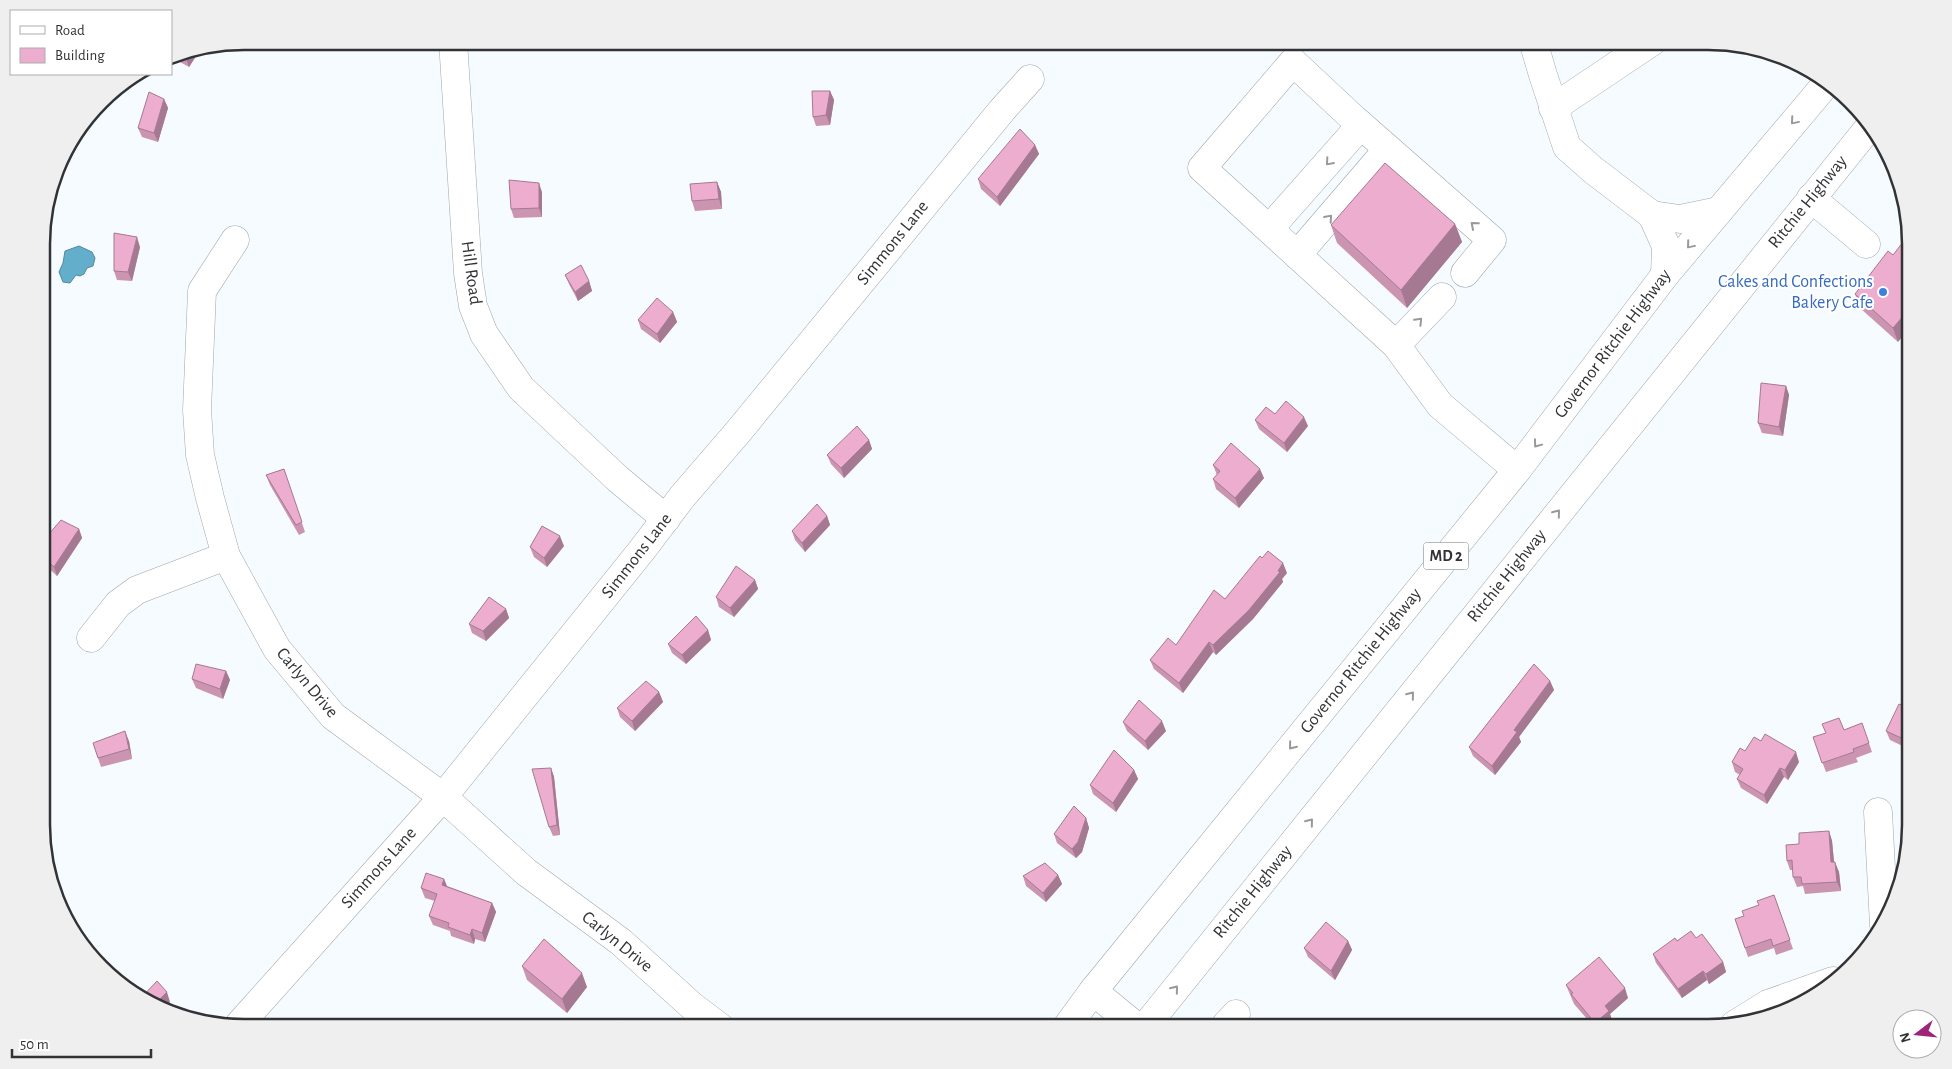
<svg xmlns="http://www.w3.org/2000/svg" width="1952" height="1069" font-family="'Alegreya Sans',sans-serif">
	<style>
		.water { fill: #63aecb; stroke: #54899e }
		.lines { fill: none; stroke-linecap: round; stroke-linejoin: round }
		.minor-casing { stroke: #9fa6ac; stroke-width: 29 }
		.highway-casing { stroke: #9fa6ac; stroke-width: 29 }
		.minor { stroke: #fff; stroke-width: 28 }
		.highway { stroke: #fff; stroke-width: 28 }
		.wall { fill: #cb95b2 }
		.shaded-wall { fill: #a57991 }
		.building { fill: #ecadcf; stroke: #a57991 }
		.oneway { stroke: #98999a }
		.shop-dot { fill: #3f7fe0; stroke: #fff; stroke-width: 2 }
		.labels { text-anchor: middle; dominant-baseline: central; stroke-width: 4; stroke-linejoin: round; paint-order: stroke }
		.shield { fill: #fff; stroke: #6f7072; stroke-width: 1 }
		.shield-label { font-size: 16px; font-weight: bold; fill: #313336 }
		.street-label { font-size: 18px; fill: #313336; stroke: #fff }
		.shop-label { font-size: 18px; fill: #366cbe; stroke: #fff; text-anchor: end }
		.rim { fill: none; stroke: #313336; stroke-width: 2.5 }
	</style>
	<rect width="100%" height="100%" fill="#f6fbff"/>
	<path class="water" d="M79 246 92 252 95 258 93 266 87 268 84 274 80 276 76 275 70 283 63 282 59 272 63 263 65 251Z"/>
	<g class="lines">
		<g class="minor-casing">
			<g id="minor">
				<path d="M453 41 468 273 473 306 484 334 521 388 618 479 666 519"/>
				<path d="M1533 41 1543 75 1567 147 1593 170 1652 215 1666 246 1665 275"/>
				<path d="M1553 108 1653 41"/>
				<path d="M1811 198 1866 244"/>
				<path d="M1652 215 1680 219 1719 211"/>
				<path d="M1269 229 1361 125"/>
				<path d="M235 240 202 291 197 410 200 455 210 498 226 556 277 649 333 716 443 797 526 872 621 942 692 1006 721 1028"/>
				<path d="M1297 255 1388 149"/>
				<path d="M1465 273 1492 240 1354 119 1293 62 1202 168 1396 345 1440 405 1517 470"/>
				<path d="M1396 345 1442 297"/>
				<path d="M91 638 118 604 137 590 226 556"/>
				<path d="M1878 812 1884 925"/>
				<path d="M1734 1025 1768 1004 1833 981"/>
				<path d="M237 1027 443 797 642 550 682 497 738 432 1003 109 1030 79"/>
				<path d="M1224 1027 1236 1014"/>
			</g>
		</g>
		<g class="highway-casing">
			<g id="highway">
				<path d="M1093 991 1137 1027"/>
				<path d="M1145 1027 1870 126"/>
				<path d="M1066 1028 1093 991 1517 470 1665 275 1826 84"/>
			</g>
		</g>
		<use href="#minor" class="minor"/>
		<use href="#highway" class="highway"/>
	</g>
	<g class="wall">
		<path d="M200 50 189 67 180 62 177 54Z"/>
		<path d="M830 91 834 100 830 125 816 126 813 117Z"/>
		<path d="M164 99 168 108 158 142 142 137 138 128Z"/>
		<path d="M1035 145 1039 154 1000 206 981 189 978 179Z"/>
		<path d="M717 182 721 192 722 209 695 211 692 201Z"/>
		<path d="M542 192V217L514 218 511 209Z"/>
		<path d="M1455 224 1462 242 1407 308 1337 243 1331 225Z"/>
		<path d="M140 247 132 281 117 280 114 271Z"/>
		<path d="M1893 255 1898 342 1860 308 1855 294Z"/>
		<path d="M565 275 589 281 592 291 578 301 569 284Z"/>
		<path d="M673 312 677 322 660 343 641 329 638 320Z"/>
		<path d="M1786 386 1789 395 1783 436 1762 433 1758 423Z"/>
		<path d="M1275 414 1308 426 1287 452 1259 429 1255 420Z"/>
		<path d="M869 440 872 449 844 478 831 464 827 455Z"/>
		<path d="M1213 465 1264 478 1239 508 1216 489 1213 479 1217 475Z"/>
		<path d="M284 469 305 532 299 535 270 485 266 475Z"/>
		<path d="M827 516 830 525 805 552 795 540 792 531Z"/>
		<path d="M79 529 82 538 57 576 43 563V541Z"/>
		<path d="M564 546 547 567 534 557 530 547Z"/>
		<path d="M1287 573 1282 579 1283 582 1253 619 1216 655 1213 652 1183 693 1154 669 1150 660 1176 645 1225 599Z"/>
		<path d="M755 580 758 589 734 617 719 607 716 597Z"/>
		<path d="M506 609 509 618 486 641 472 633 469 624Z"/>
		<path d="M708 630 711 640 686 664 672 653 668 644Z"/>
		<path d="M226 671 230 680 223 699 196 688 192 679Z"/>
		<path d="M1550 681 1554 690 1519 737 1521 742 1495 775 1473 756 1469 747Z"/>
		<path d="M659 692 663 702 635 731 620 717 617 708Z"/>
		<path d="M1910 706V754L1909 749 1890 740 1886 731 1909 708Z"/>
		<path d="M1123 722 1166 731 1148 750 1127 731Z"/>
		<path d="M1862 723 1872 752 1856 758 1858 762 1826 772 1813 737 1844 730Z"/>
		<path d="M129 741 132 759 101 767 93 743Z"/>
		<path d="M1761 741 1799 762 1788 780 1784 777 1767 804 1741 788 1737 779 1740 775 1735 772 1732 762 1745 751Z"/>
		<path d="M551 768 554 777 560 835 553 836 549 827Z"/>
		<path d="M1134 770 1138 779 1116 812 1093 794 1090 785Z"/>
		<path d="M1086 818 1089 828 1082 852 1076 858 1057 843 1054 834Z"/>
		<path d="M1829 831 1832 841 1834 862 1839 872 1841 891 1805 894 1803 886 1797 887 1793 877V870H1790L1787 861 1799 844Z"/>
		<path d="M1058 875 1062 884 1046 902 1026 886 1023 876Z"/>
		<path d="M444 879 447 886 492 903 496 912 485 942 475 939 474 944 451 936 450 931 433 925 429 916 435 901 425 898 421 888Z"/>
		<path d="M1774 895 1793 949 1776 955 1774 948 1748 957 1735 919 1744 916Z"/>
		<path d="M1696 938 1723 962 1726 972 1709 984 1707 980 1682 998 1656 963 1653 954 1677 941Z"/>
		<path d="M1348 941 1352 950 1335 980 1308 957 1304 948Z"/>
		<path d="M522 966 587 987 567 1013 527 980Z"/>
		<path d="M1566 985 1628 998 1610 1014 1612 1020 1604 1027H1594L1574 1004Z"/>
	</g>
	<g class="shaded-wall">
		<path d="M200 50 189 67 186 58 189 52Z"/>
		<path d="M830 91 834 100 830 125 826 115Z"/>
		<path d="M164 99 168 108 158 142 154 133Z"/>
		<path d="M1035 145 1039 154 1000 206 997 197Z"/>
		<path d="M717 182 721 192 722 209 719 199Z"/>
		<path d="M539 183 542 192V217L539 208Z"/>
		<path d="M1455 224 1462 242 1407 308 1401 290Z"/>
		<path d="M137 237 140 247 132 281 128 272Z"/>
		<path d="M589 281 592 291 578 301 575 292Z"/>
		<path d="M1910 308V328L1898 342 1893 328Z"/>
		<path d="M673 312 677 322 660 343 657 334Z"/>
		<path d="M1786 386 1789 395 1783 436 1779 427Z"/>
		<path d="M1304 417 1308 426 1287 452 1284 443Z"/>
		<path d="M869 440 872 449 844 478 841 468Z"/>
		<path d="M1260 469 1264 478 1239 508 1235 498Z"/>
		<path d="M827 516 830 525 805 552 802 543Z"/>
		<path d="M79 529 82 538 57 576 54 567Z"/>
		<path d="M560 536 564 546 547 567 544 558Z"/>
		<path d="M1283 563 1287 573 1282 579 1283 582 1253 619 1216 655 1213 645Z"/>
		<path d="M755 580 758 589 734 617 730 608Z"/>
		<path d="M506 609 509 618 486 641 483 631Z"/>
		<path d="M708 630 711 640 686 664 682 655Z"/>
		<path d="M1209 642 1213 652 1183 693 1179 683Z"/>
		<path d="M226 671 230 680 223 699 220 689Z"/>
		<path d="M1550 681 1554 690 1519 737 1521 742 1495 775 1492 766 1514 730Z"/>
		<path d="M659 692 663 702 635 731 632 721Z"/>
		<path d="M1162 721 1166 731 1148 750 1145 741Z"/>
		<path d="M125 731 129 741 132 759 129 749Z"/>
		<path d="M1796 752 1799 762 1788 780 1785 770Z"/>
		<path d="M551 768 554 777 560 835 557 825Z"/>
		<path d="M1780 768 1784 777 1767 804 1764 795Z"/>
		<path d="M1134 770 1138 779 1116 812 1113 803Z"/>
		<path d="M1086 818 1089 828 1082 852 1076 858 1072 849Z"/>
		<path d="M1829 831 1832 841 1835 872 1831 862Z"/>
		<path d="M1835 862 1839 872 1841 891 1837 882Z"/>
		<path d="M1058 875 1062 884 1046 902 1043 893Z"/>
		<path d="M444 879 448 889 442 885Z"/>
		<path d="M492 903 496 912 485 942 482 933Z"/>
		<path d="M472 929 475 939 474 944 470 935Z"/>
		<path d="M1348 941 1352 950 1335 980 1331 971Z"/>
		<path d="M1723 962 1726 972 1709 984 1706 974Z"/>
		<path d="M1703 971 1707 980 1682 998 1678 989Z"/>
		<path d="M582 973 587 987 567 1013 562 999Z"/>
		<path d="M1625 988 1628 998 1610 1014 1612 1020 1604 1027H1597L1595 1023 1605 1006Z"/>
		<path d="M167 992 170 1002 163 1009 154 1005Z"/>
	</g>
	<g class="building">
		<path d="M189 52 186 58 179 54Z"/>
		<path d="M812 91H830L826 115 813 117Z"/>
		<path d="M149 92 164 99 154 133 138 128Z"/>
		<path d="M1020 129 1035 145 997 197 978 179Z"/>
		<path d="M1385 163 1455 224 1401 290 1331 225Z"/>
		<path d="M509 180 539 183V208L511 209Z"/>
		<path d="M717 182 719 199 692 201 690 184Z"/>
		<path d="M114 233 137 237 128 272 114 271Z"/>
		<path d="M1910 233V308L1893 328 1855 294 1888 251 1893 255Z"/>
		<path d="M581 265 589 281 575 292 565 275Z"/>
		<path d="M657 298 673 312 657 334 638 320Z"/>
		<path d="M1761 383 1786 386 1779 427 1758 423Z"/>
		<path d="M1286 401 1304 417 1284 443 1255 420 1266 407 1275 414Z"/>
		<path d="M857 426 869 440 841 468 827 455Z"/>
		<path d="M1231 443 1260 469 1235 498 1213 479 1220 471 1213 465Z"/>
		<path d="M284 469 302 522 296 525 266 475Z"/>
		<path d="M817 504 827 516 802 543 792 531Z"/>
		<path d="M61 520 79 529 54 567 43 557V541Z"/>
		<path d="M542 526 560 536 544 558 530 547Z"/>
		<path d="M1268 551 1283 563 1278 571 1280 572 1249 610 1213 645 1209 642 1179 683 1150 660 1168 638 1176 645 1214 590 1225 599 1260 556 1262 558Z"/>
		<path d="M736 566 755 580 730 608 716 597Z"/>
		<path d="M489 597 506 609 483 631 469 624Z"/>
		<path d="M696 616 708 630 682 655 668 644Z"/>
		<path d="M196 664 226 671 220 689 192 679Z"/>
		<path d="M1534 664 1550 681 1514 730 1517 732 1492 766 1469 747Z"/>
		<path d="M646 681 659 692 632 721 617 708Z"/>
		<path d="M1139 700 1162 721 1145 741 1123 722Z"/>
		<path d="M1899 704 1909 708 1910 706V742L1886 731Z"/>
		<path d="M1839 718 1844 730 1862 723 1869 743 1853 749 1854 752 1822 763 1813 737 1826 733 1822 724Z"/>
		<path d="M125 731 129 749 98 758 93 743Z"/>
		<path d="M1765 734 1796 752 1785 770 1780 768 1764 795 1737 779 1743 769 1732 762 1740 748 1745 751 1754 737 1761 741Z"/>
		<path d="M1114 750 1134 770 1113 803 1090 785Z"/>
		<path d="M551 768 557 825 549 827 532 769Z"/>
		<path d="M1074 806 1086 818 1078 842 1072 849 1054 834Z"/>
		<path d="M1829 831 1831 862H1835L1837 882 1802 884 1801 877H1793L1792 860 1787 861 1786 845 1799 844V833Z"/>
		<path d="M1045 863 1058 875 1043 893 1023 876Z"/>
		<path d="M426 873 444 879 442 885 492 903 482 933 472 929 470 935 448 927 449 923 429 916 437 894 421 888Z"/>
		<path d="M1774 895 1790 940 1773 946 1771 939 1745 948 1735 919 1744 916 1742 911 1759 905 1757 901Z"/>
		<path d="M1326 922 1348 941 1331 971 1304 948Z"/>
		<path d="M1691 931 1696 938 1702 934 1723 962 1706 974 1703 971 1678 989 1653 954 1675 938 1677 941Z"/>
		<path d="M544 939 582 973 562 999 522 966Z"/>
		<path d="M1599 957 1625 988 1605 1006 1609 1011 1595 1023 1571 994 1573 993 1566 985Z"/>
		<path d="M157 981 167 992 154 1005 143 1001 140 999Z"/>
		<path d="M620 1018 632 1028H612Z"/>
	</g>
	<defs><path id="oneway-chevron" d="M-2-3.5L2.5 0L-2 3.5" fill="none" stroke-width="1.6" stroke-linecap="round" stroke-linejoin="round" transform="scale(1.25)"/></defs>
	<g class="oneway">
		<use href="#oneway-chevron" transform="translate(1794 121) rotate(130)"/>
		<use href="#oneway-chevron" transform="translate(1329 162) rotate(131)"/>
		<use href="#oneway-chevron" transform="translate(1329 218) rotate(-49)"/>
		<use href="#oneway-chevron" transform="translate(1474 225) rotate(-139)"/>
		<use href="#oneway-chevron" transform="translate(1690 245) rotate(130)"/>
		<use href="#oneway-chevron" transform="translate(1419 321) rotate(-46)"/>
		<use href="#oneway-chevron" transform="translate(1537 444) rotate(127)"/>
		<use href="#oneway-chevron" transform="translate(1557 513) rotate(-51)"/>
		<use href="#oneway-chevron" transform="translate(1411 695) rotate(-51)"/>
		<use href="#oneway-chevron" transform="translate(1292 746) rotate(129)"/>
		<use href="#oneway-chevron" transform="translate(1310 822) rotate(-51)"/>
		<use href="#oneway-chevron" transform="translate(1175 989) rotate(-51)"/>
	</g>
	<circle class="shop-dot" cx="1883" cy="292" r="5"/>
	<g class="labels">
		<rect class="shield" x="1423.5" y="542.5" width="45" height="27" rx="4"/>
		<g class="shield-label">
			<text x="1446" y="556">MD 2</text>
		</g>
		<g class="street-label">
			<text transform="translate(1808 202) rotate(-51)">Ritchie Highway</text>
			<text transform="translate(893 243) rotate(-51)">Simmons Lane</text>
			<text transform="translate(471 273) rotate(82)">Hill Road</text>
			<text transform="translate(1613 344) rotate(-53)">Governor Ritchie Highway</text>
			<text transform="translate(637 556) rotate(-52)">Simmons Lane</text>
			<text transform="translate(1507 576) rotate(-51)">Ritchie Highway</text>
			<text transform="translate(1361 661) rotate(-51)">Governor Ritchie Highway</text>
			<text transform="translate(307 683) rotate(50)">Carlyn Drive</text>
			<text transform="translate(379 868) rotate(-48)">Simmons Lane</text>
			<text transform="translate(1253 892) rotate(-51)">Ritchie Highway</text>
			<text transform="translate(617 942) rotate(39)">Carlyn Drive</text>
		</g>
		<g class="shop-label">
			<text x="1873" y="282">Cakes and Confections<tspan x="1873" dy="21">Bakery Cafe</tspan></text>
		</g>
	</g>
	<path d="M0 0H1952V1069H0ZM244 50H1708A194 194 0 0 1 1902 244V825A194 194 0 0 1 1708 1019H244A194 194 0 0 1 50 825V244A194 194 0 0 1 244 50Z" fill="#efefef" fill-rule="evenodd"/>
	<path class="rim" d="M244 50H1708A194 194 0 0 1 1902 244V825A194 194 0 0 1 1708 1019H244A194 194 0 0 1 50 825V244A194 194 0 0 1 244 50Z"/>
	<rect x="10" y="10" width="162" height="65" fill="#ffffff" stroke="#adadaf"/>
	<rect x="20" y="26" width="25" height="8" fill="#ffffff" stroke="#adadaf"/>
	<text x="55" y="35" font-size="15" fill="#313336">Road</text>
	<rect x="20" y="48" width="25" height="15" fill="#ecadcf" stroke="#adadaf"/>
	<text x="55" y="60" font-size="15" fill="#313336">Building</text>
	<g transform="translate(1917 1034) rotate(254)"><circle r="24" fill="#ffffff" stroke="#adadaf"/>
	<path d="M0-4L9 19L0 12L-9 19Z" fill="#9e2379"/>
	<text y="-8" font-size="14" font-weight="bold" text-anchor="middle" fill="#313336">N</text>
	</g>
	<path d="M12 1049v8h139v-8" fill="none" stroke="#313336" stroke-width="2.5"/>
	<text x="20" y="1049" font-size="15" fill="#313336" stroke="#ffffff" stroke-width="4" paint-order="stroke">50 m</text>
</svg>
